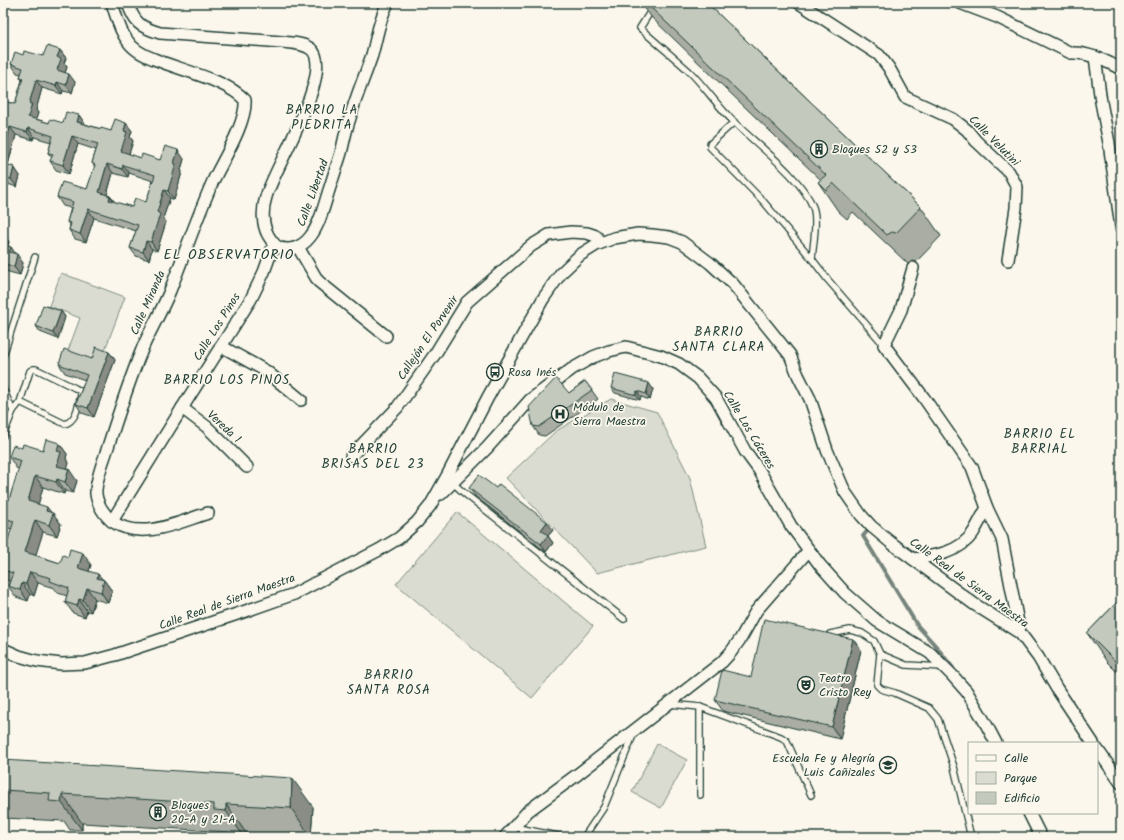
<svg xmlns="http://www.w3.org/2000/svg" width="1124" height="840" font-family="Kalam,sans-serif">
	<style>
		.green { fill: #dbdcd1; stroke: #7d8c82 }
		.lines { fill: none; stroke-linecap: round; stroke-linejoin: round }
		.stream { stroke: #74847b; stroke-width: 4 }
		.service-casing { stroke: #1f3d34; stroke-width: 8 }
		.minor-casing { stroke: #1f3d34; stroke-width: 14 }
		.service { stroke: #fbf7ec; stroke-width: 5.5 }
		.minor { stroke: #fbf7ec; stroke-width: 11 }
		.wall { fill: #a9ada3; stroke: #1f3d34; fill-rule: evenodd }
		.shaded-wall { fill: #898d85; stroke: #1f3d34 }
		.building { fill: #c4c9be; stroke: #1f3d34; fill-rule: evenodd }
		.labels { text-anchor: middle; dominant-baseline: central; stroke-width: 3.5; stroke-linejoin: round; paint-order: stroke }
		.street-label { font-size: 12px; fill: #1f3d34; stroke: #fbf7ec }
		.poi-label { font-size: 12px; fill: #1f3d34; stroke: #fbf7ec; text-anchor: start }
		.neighbourhood-label { font-size: 13px; letter-spacing: 1px; fill: #1f3d34; stroke: #fbf7ec }
		.quarter-label { font-size: 14px; letter-spacing: 1px; fill: #1f3d34; stroke: #fbf7ec }
	</style>
	<rect width="100%" height="100%" fill="#fbf7ec"/>
	<filter id="ink" filterUnits="userSpaceOnUse"><feTurbulence type="fractalNoise" baseFrequency=".025" numOctaves="2"/><feDisplacementMap in="SourceGraphic" scale="8" xChannelSelector="R" yChannelSelector="G"/><feConvolveMatrix kernelMatrix="1 2 1 2 8 2 1 2 1" color-interpolation-filters="sRGB"/></filter>
	<g filter="url(#ink)">
		<g class="green">
			<path d="M61 273 125 297 98 368 66 356 80 318 49 306Z"/>
			<path d="M611 399 657 412 690 478 706 546 597 573 506 478 556 431Z"/>
			<path d="M457 512 593 626 532 698 396 584Z"/>
			<path d="M657 744 687 760 661 808 632 792Z"/>
		</g>
		<g class="lines">
			<path class="stream" d="M871 527 863 536 917 625 935 645 953 668"/>
			<g class="service-casing">
				<g id="service">
					<path d="M652 9 640 28C656 43 674 57 690 72 706 88 718 107 735 123 758 146 801 177 813 207 818 220 813 245 812 259"/>
					<path d="M734 122 710 144V147L763 201 812 259 828 280 884 345"/>
					<path d="M3 356 35 257"/>
					<path d="M3 389 13 411 3 436"/>
					<path d="M13 411 20 402 30 371 33 369H36L75 388 80 391 81 395C78 405 77 420 65 424L20 402"/>
					<path d="M453 483 464 493 624 619"/>
					<path d="M830 634 850 630 862 633 874 641 880 654 877 685 881 689 895 693 929 708 938 719 954 767 971 837"/>
					<path d="M880 654 906 665 943 667"/>
					<path d="M670 704 700 707 781 737 787 741 811 795"/>
					<path d="M700 795V707"/>
					<path d="M513 827 563 837"/>
					<path d="M584 837 604 807 634 733"/>
				</g>
			</g>
			<g class="minor-casing">
				<g id="minor">
					<path d="M112 3C116 15 119 30 127 40 133 50 143 55 154 59 180 70 227 80 245 100 247 122 223 160 213 181 197 217 184 256 169 293 161 312 151 329 143 347 129 381 118 415 107 450 103 462 95 482 96 494 97 504 105 516 113 522 142 541 179 522 208 513"/>
					<path d="M128 3C134 23 140 27 160 33L282 42C291 43 303 43 311 49 336 70 273 170 266 197 262 209 262 224 268 235 271 240 273 244 278 247 290 252 302 247 310 237 321 223 325 201 331 184 334 174 338 163 341 153 344 141 346 129 350 118 356 96 365 76 372 55 377 37 379 19 388 3"/>
					<path d="M799 3 879 55 889 68 905 97 953 119 967 130 976 141 1009 172 1017 187 1016 208 1008 260"/>
					<path d="M960 3 997 17 1071 53C1088 52 1106 61 1121 69"/>
					<path d="M1095 57 1101 102 1109 143 1121 227"/>
					<path d="M298 247 318 281 386 336"/>
					<path d="M913 268 901 310 884 345 924 398 972 467 987 508 1002 539 1020 633"/>
					<path d="M221 346 266 371 301 400"/>
					<path d="M182 408 207 427 247 467"/>
					<path d="M351 456 397 408 435 354 467 302 531 246 549 235 571 232 587 233 596 236 600 243"/>
					<path d="M441 494 487 448 530 400 572 369 593 357 609 351 626 347 661 356 679 364 698 378 716 398 745 451 759 470 791 526 820 565 845 593 877 621 930 653 952 675 967 692 986 724 996 743"/>
					<path d="M112 521 189 397 251 299 264 272 274 244"/>
					<path d="M913 559C935 556 959 553 973 533 978 525 982 516 987 508"/>
					<path d="M3 649 19 656 37 661 61 664 85 663 115 655 246 611 294 594 379 550 399 538 417 522 430 506 447 476 488 397 543 299 561 273 580 255 596 245 614 238 638 234 652 235 669 237 682 242 710 263 733 284 790 355 798 375 810 399 827 450 845 492 861 515 871 526 890 542 974 604 1020 633 1038 657 1057 689 1093 743"/>
					<path d="M1097 749 1121 783"/>
					<path d="M1029 813 1041 837"/>
					<path d="M505 837 528 811 578 774 722 662 731 652 741 638 756 611 809 550"/>
				</g>
			</g>
			<use href="#service" class="service"/>
			<use href="#minor" class="minor"/>
		</g>
		<g class="wall">
			<path d="M641 3H707L921 207 941 236 916 262 912 261 908 264 853 212 847 219 838 211 818 182 821 180 652 18Z"/>
			<path d="M60 50 66 58 64 63 67 67 65 73 75 82 72 93 63 91 62 94 42 88 36 110 38 113 36 119 49 123H63L79 115 85 124 101 129 111 131 126 123 132 131 130 137 133 141 129 154 141 158 160 160 184 159 181 170 182 172 174 200 170 198 163 218 166 222 157 251 152 249 149 260 136 256 130 248 136 231 94 218 86 242 75 239 69 230 70 226 67 222 71 208 63 206 57 197 87 189 95 167 92 163 96 150 78 144 69 174 56 170 50 161 52 158 48 153 51 142 34 137 33 140 16 135 8 165 14 167 20 176 17 187 4 183 3 187V101L15 104 22 80 20 77 21 74 17 73 11 64 23 55 43 56ZM113 173 128 177 129 173 153 181 146 202 132 207 115 202 110 196 107 195Z"/>
			<path d="M3 234 9 242 7 246 11 247 15 254 23 263 20 275 5 271 3 279Z"/>
			<path d="M61 311 65 317 58 339 40 332 36 326Z"/>
			<path d="M109 352 115 360 94 417 82 413 76 404 85 380 65 373 59 364 92 359Z"/>
			<path d="M585 381 598 399 545 436 539 435 533 426 569 393Z"/>
			<path d="M611 388 653 389 650 400 641 397 640 400 615 393Z"/>
			<path d="M59 443 67 454 66 459 69 463 67 469 77 481 73 493 65 491 64 494 43 487 38 504 51 512 61 524 57 536 43 532 35 555 60 563 91 565 89 571 104 580 112 591 108 603 95 599 91 612 87 611 85 617 73 613 65 602 67 596 58 593 54 588 38 583 34 596 30 594 28 601 16 597 8 586 10 581 3 579V552H4L12 529 5 527 3 524V499L9 500 19 469H17L9 457 22 448 43 450Z"/>
			<path d="M469 488H496L553 530 548 536 553 543 546 552 475 496Z"/>
			<path d="M1121 598V676L1107 662 1087 633Z"/>
			<path d="M853 639 861 650 840 739 723 711 715 700 751 677Z"/>
			<path d="M3 760 313 807 311 837 246 833V837H233L229 832 82 823V830H70L64 821 3 818Z"/>
		</g>
		<g class="shaded-wall">
			<path d="M60 50 66 58 64 63 67 67 63 79 57 70V57Z"/>
			<path d="M69 74 75 82 72 93 66 85Z"/>
			<path d="M36 80 42 88 36 110 38 113 34 125 28 117 29 104Z"/>
			<path d="M57 82 63 91 62 94 56 86Z"/>
			<path d="M79 115 85 124 77 122Z"/>
			<path d="M126 123 132 131 130 137 133 141 127 160 121 151 124 131Z"/>
			<path d="M10 127 16 135 6 171 3 167V152Z"/>
			<path d="M28 128 34 137 33 140 27 132Z"/>
			<path d="M72 136 78 144 69 174 63 165Z"/>
			<path d="M178 150 184 159 181 170 182 172 174 200 168 191 174 163Z"/>
			<path d="M107 164 113 173 105 201 99 192Z"/>
			<path d="M123 165 129 173 128 177 122 169Z"/>
			<path d="M14 167 20 176 17 187 11 179Z"/>
			<path d="M164 190 170 198 163 218 166 222 157 251 151 242 157 212Z"/>
			<path d="M110 196 116 204 109 200Z"/>
			<path d="M88 209 94 218 86 242 80 234Z"/>
			<path d="M3 234 9 242 5 252 3 249Z"/>
			<path d="M146 241 152 249 149 260 143 252Z"/>
			<path d="M11 247 17 256 9 252Z"/>
			<path d="M17 254 23 263 20 275 14 267Z"/>
			<path d="M3 268 5 271 3 279Z"/>
			<path d="M61 311 65 317 58 339 53 333Z"/>
			<path d="M109 352 115 360 94 417 88 408Z"/>
			<path d="M649 383 653 389 650 400 646 394Z"/>
			<path d="M637 391 641 397 640 400 636 395Z"/>
			<path d="M59 443 67 454 66 459 69 463 65 477 57 466V451Z"/>
			<path d="M69 469 77 481 73 493 65 482Z"/>
			<path d="M35 476 43 487 36 513 28 501Z"/>
			<path d="M57 479 65 491 64 494 56 482Z"/>
			<path d="M47 507 53 515V513L61 524 57 536 49 525 46 511Z"/>
			<path d="M35 520 43 532 33 564 25 552Z"/>
			<path d="M547 522 553 530 548 536 553 543 546 552 541 544V530Z"/>
			<path d="M83 553 91 565 86 579 78 568Z"/>
			<path d="M30 572 38 583 34 596 26 584Z"/>
			<path d="M98 574 104 581V580L112 591 108 603 101 592 97 578Z"/>
			<path d="M22 583 30 594 28 601 20 590Z"/>
			<path d="M87 588 95 599 91 612 83 600Z"/>
			<path d="M79 599 87 611 85 617 77 606Z"/>
			<path d="M853 639 861 650 840 739 832 727Z"/>
			<path d="M292 778 313 807 311 837 291 808Z"/>
			<path d="M62 794 82 823V830L61 802Z"/>
			<path d="M226 804 246 833V837H244L226 811Z"/>
		</g>
		<g class="building">
			<path d="M646 3H707L921 207 896 233 892 232 887 235 833 183 826 190 818 182 826 175Z"/>
			<path d="M47 46 60 50 57 57 61 59 57 70 69 74 66 85 57 82 56 86 36 80 29 104H32L28 117 49 123 50 119 63 123 66 112 79 115 77 122 101 129V128L111 131 115 119 126 123 124 131 127 132 121 151 141 158 142 154 160 160 165 146 178 150 174 163 176 164 168 191 164 190 157 212 160 214 151 242 146 241 143 252 130 248 138 225 88 209 80 234 69 230 71 223 67 222 73 202 57 197 62 182 87 189 95 165 92 163 98 144 72 136 63 165 50 161 53 154 48 153 53 136 28 128 27 132 10 127 3 152V101L15 104 23 78 20 77 23 68 11 64 15 52 23 55 24 51 43 56ZM107 164 122 169 123 165 155 175 146 202 135 198 132 207 109 200 110 196 99 192Z"/>
			<path d="M3 164 14 167 11 179 3 176Z"/>
			<path d="M3 245 11 247 9 252 17 254 14 267 3 263Z"/>
			<path d="M43 305 61 311 53 333 36 326Z"/>
			<path d="M96 347 109 352 88 408 76 404 87 375 59 364 64 349 92 359Z"/>
			<path d="M615 374 649 383 646 394 637 391 636 395 611 388Z"/>
			<path d="M556 378 569 393 585 381 592 390 539 427 533 426 529 407Z"/>
			<path d="M46 439 59 443 57 451 61 452 57 466 69 469 65 482 57 479 56 482 35 476 28 501 47 507 46 511 53 513 49 525 35 520 25 552 60 563 63 555 68 557 70 549 83 553 78 568 98 574 97 578 104 580 101 592 87 588 83 600 79 599 77 606 65 602 69 588 50 581 51 578 30 572 26 584 22 583 20 590 8 586 13 573 3 570V552H4L14 521 3 518V499L9 500 21 461 9 457 13 445 22 448 23 444 43 450Z"/>
			<path d="M479 475 496 488 499 484 547 522 541 530 548 535 541 544 469 488Z"/>
			<path d="M1121 598V667L1087 633Z"/>
			<path d="M764 619 853 639 832 727 715 700 722 670 751 677Z"/>
			<path d="M3 760 292 778 291 808 226 804V811L214 810V804L62 794 61 802 49 801 50 793 3 790Z"/>
		</g>
	</g>
	<defs>
		<g id="building-ring" transform="scale(0.9)"><circle r="9.5" fill="#fbf7ec" stroke="#1f3d34" stroke-width="1.5"/><path d="M-4-6H4V6H1V3H-1V6H-4ZM-2.5-4.3h1.7v1.8h-1.7ZM.8-4.3h1.7v1.8H.8ZM-2.5-1h1.7V.8h-1.7ZM.8-1h1.7V.8H.8Z" fill="#1f3d34"/></g>
		<g id="bus-ring" transform="scale(0.9)"><circle r="9.5" fill="#fbf7ec" stroke="#1f3d34" stroke-width="1.5"/><path d="M-5-6H5V4H4V6H2V4H-2V6H-4V4H-5ZM-3.5-4V0h7V-4ZM-3.5 1.2v1.5H-2V1.2ZM2 1.2v1.5H3.5V1.2Z" fill="#1f3d34"/></g>
		<g id="hospital-ring" transform="scale(0.9)"><circle r="9.5" fill="#fbf7ec" stroke="#1f3d34" stroke-width="1.5"/><path d="M-5-5h3v3.5h4V-5h3V5h-3V1.5h-4V5h-3Z" fill="#1f3d34"/></g>
		<g id="theatre-ring" transform="scale(0.9)"><circle r="9.5" fill="#fbf7ec" stroke="#1f3d34" stroke-width="1.5"/><path d="M-5-5.5Q0-4 5-5.5V0Q5 5 0 6Q-5 5-5 0ZM-3.3-2.5H-1v1.5H-3.3ZM1-2.5H3.3v1.5H1ZM-2.8 1Q0 5.5 2.8 1Z" fill="#1f3d34"/></g>
		<g id="school-ring" transform="scale(0.9)"><circle r="9.5" fill="#fbf7ec" stroke="#1f3d34" stroke-width="1.5"/><path d="M0-5L7-2L0 1L-7-2ZM-4 1L0 2.5L4 1V4Q0 6-4 4Z" fill="#1f3d34"/></g>
	</defs>
	<g fill-rule="evenodd">
		<use href="#building-ring" x="819" y="149"/>
		<use href="#bus-ring" x="495" y="372"/>
		<use href="#hospital-ring" x="560" y="414"/>
		<use href="#theatre-ring" x="806" y="685"/>
		<use href="#school-ring" x="888" y="765"/>
		<use href="#building-ring" x="158" y="812"/>
	</g>
	<g class="labels">
		<g class="street-label">
			<text transform="translate(994 141) rotate(45)">Calle Velutini</text>
			<text transform="translate(313 193) rotate(-70)">Calle Libertad</text>
			<text transform="translate(148 303) rotate(-66)">Calle Miranda</text>
			<text transform="translate(217 327) rotate(-58)">Calle Los Pinos</text>
			<text transform="translate(428 338) rotate(-56)">Callejón El Porvenir</text>
			<text transform="translate(224 427) rotate(43)">Vereda 1</text>
			<text transform="translate(749 430) rotate(59)">Calle Los Cáceres</text>
			<text transform="translate(969 583) rotate(36)">Calle Real de Sierra Maestra</text>
			<text transform="translate(227 602) rotate(-20)">Calle Real de Sierra Maestra</text>
		</g>
		<g class="poi-label">
			<text x="832" y="149">Bloques 52 y 53</text>
			<text x="508" y="372">Rosa Inés</text>
			<text x="573" y="407">Módulo de<tspan x="573" dy="14">Sierra Maestra</tspan></text>
			<text x="819" y="678">Teatro<tspan x="819" dy="14">Cristo Rey</tspan></text>
			<text x="875" y="758" text-anchor="end">Escuela Fe y Alegría<tspan x="875" dy="14">Luis Cañizales</tspan></text>
			<text x="171" y="805">Bloques<tspan x="171" dy="14">20-A y 21-A</tspan></text>
		</g>
		<g class="neighbourhood-label">
			<text x="322" y="110">BARRIO LA<tspan x="322" dy="15">PIEDRITA</tspan></text>
			<text x="719" y="332">BARRIO<tspan x="719" dy="15">SANTA CLARA</tspan></text>
			<text x="227" y="380">BARRIO LOS PINOS</text>
			<text x="1040" y="434">BARRIO EL<tspan x="1040" dy="15">BARRIAL</tspan></text>
			<text x="373" y="449">BARRIO<tspan x="373" dy="15">BRISAS DEL 23</tspan></text>
			<text x="389" y="675">BARRIO<tspan x="389" dy="15">SANTA ROSA</tspan></text>
		</g>
		<g class="quarter-label">
			<text x="229" y="255">EL OBSERVATORIO</text>
		</g>
	</g>
	<rect width="1124" height="840" fill="none" stroke="#fbf7ec" stroke-width="16"/>
	<rect x="8" y="8" width="1108" height="824" fill="none" stroke="#1f3d34" stroke-width="1.5" filter="url(#ink)"/>
	<rect x="968" y="742" width="130" height="72" fill="#fbf7ec" stroke="#a3ada2"/>
	<rect x="976" y="755" width="20" height="6" fill="#fbf7ec" stroke="#a3ada2"/>
	<text x="1004" y="762" font-size="12" fill="#1f3d34">Calle</text>
	<rect x="976" y="772" width="20" height="12" fill="#dbdcd1" stroke="#a3ada2"/>
	<text x="1004" y="782" font-size="12" fill="#1f3d34">Parque</text>
	<rect x="976" y="792" width="20" height="12" fill="#c4c9be" stroke="#a3ada2"/>
	<text x="1004" y="802" font-size="12" fill="#1f3d34">Edificio</text>
</svg>
